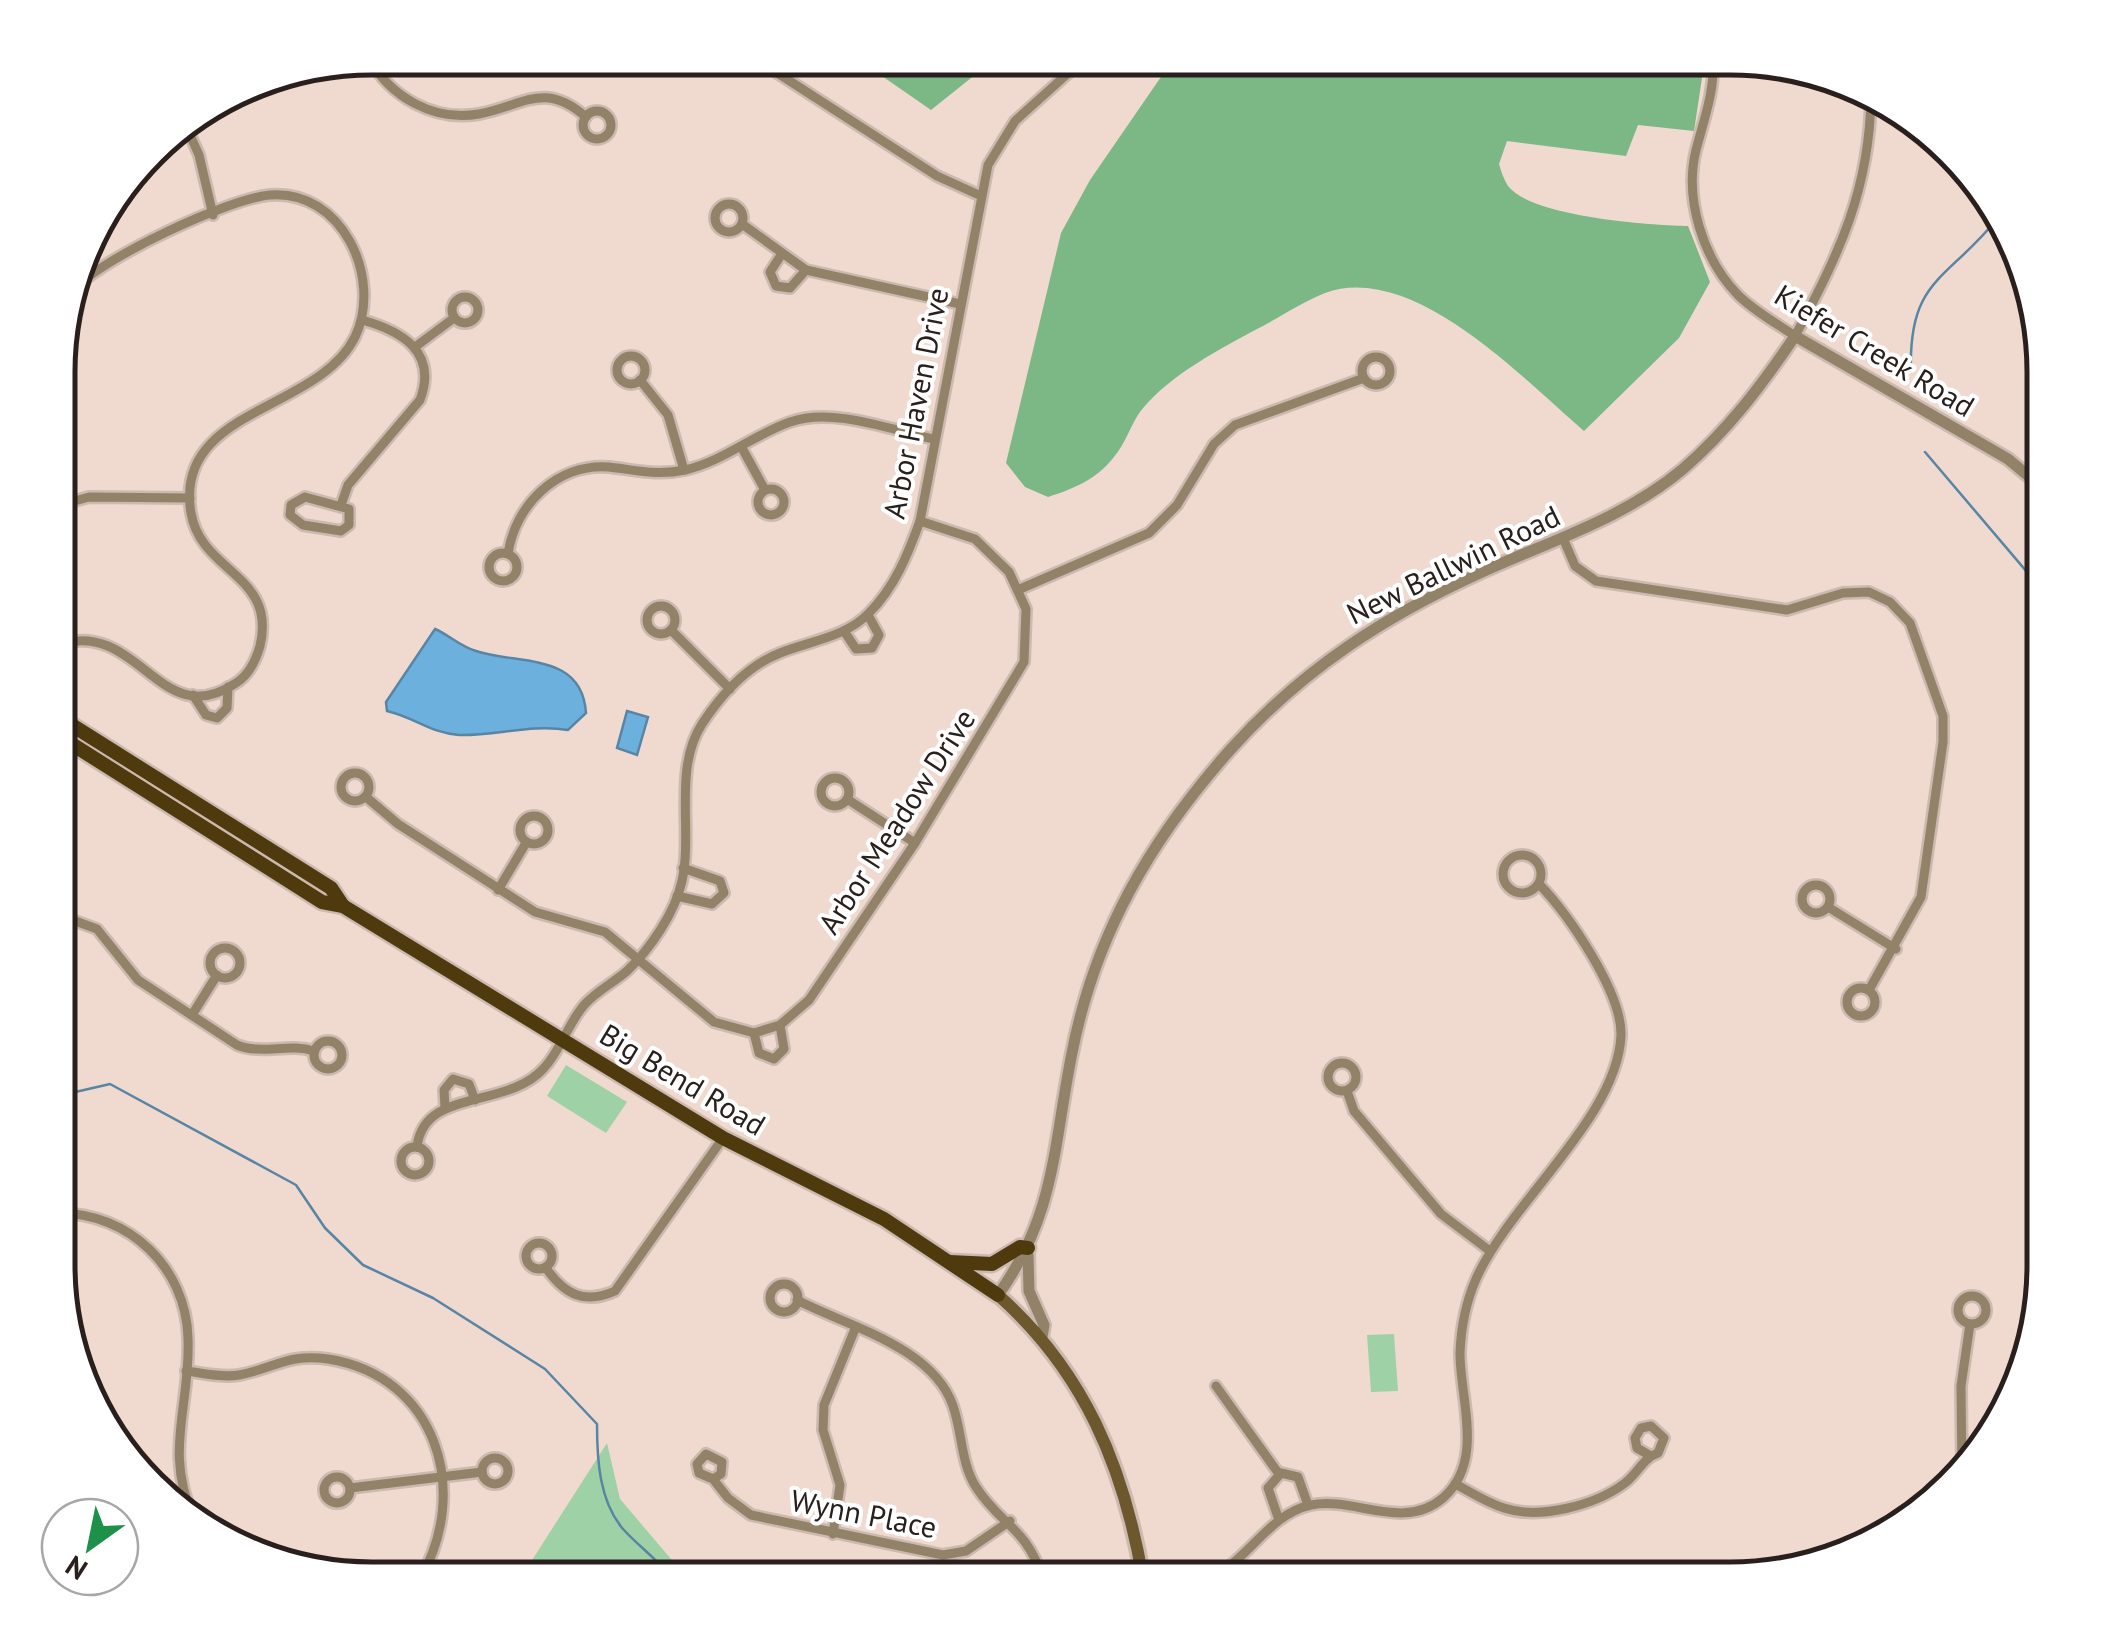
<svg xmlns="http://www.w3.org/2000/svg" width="2102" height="1637" font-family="'PT Sans',sans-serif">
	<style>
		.green { fill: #9ed1a6 }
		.forest { fill: #7bb885 }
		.water { fill: #6cb0de; stroke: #5885a4; stroke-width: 2.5 }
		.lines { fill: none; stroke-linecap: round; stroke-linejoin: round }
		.stream { stroke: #5885a4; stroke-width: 2.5 }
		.minor-casing { stroke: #ccb9af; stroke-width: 14 }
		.tertiary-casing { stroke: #ccb9af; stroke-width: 16 }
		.secondary-casing { stroke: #ccb9af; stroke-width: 18 }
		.primary-casing { stroke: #ccb9af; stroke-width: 19 }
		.minor { stroke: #928368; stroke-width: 9 }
		.tertiary { stroke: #928368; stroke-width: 11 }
		.secondary { stroke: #6d582e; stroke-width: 12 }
		.primary { stroke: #4f3a0e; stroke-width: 14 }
		.labels { text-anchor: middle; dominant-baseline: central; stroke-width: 8; stroke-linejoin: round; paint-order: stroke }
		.street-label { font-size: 30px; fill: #29201d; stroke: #fff }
		.rim { fill: none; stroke: #29201d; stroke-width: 5 }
	</style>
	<rect width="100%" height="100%" fill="#f0dacf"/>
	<g class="green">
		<path d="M566 1065 627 1102 606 1133 547 1096Z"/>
		<path d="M1394 1334 1398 1391 1371 1392 1367 1335Z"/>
		<path d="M607 1443 620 1499 688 1579H520Z"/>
	</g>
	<g class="forest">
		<path d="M856 58H996L931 110Z"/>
		<path d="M1174 58H1705L1694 131 1638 125 1626 156 1507 141 1499 164C1501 171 1504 180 1508 186 1532 217 1649 225 1688 226L1710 282 1679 338 1584 431C1523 379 1413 261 1325 293 1302 302 1279 318 1257 329 1220 349 1172 374 1144 407 1134 418 1129 434 1121 447 1103 476 1079 487 1048 497L1025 487 1006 463 1061 233 1090 180Z"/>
	</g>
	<g class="water">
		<path d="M435 629C449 635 461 647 476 651 519 665 582 652 586 713L568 730C531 724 495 736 459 735 430 733 414 717 387 711L386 702Z"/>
		<path d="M627 711 648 717 637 755 617 748Z"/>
	</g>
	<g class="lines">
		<g class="stream">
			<path d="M1911 372C1908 279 1947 281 1997 219"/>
			<path d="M1925 452 2044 592"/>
			<path d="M59 1103 71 1093 110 1084 296 1185 325 1228 363 1265 433 1298 545 1369 597 1424C597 1459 599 1501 623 1529 639 1547 657 1558 672 1579"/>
			<path d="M2044 1182 2038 1106 2044 1070"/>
			<path d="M2044 1287V1269"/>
		</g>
		<g class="minor-casing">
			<g id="minor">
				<path d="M369 58C390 97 434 122 479 114 523 106 544 80 586 117"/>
				<path d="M754 58 937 176 979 195"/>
				<path d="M1713 58C1715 91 1704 119 1696 150 1684 199 1703 259 1738 295 1754 311 1776 323 1795 336 1839 254 1870 190 1871 95"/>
				<circle cx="597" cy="125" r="14"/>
				<path d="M185 124 199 155 213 215"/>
				<circle cx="729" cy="218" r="14"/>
				<path d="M742 224 806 270 960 304"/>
				<path d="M781 255 770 272 776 286 790 288 806 270"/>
				<circle cx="465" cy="310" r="13"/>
				<path d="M415 347 454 318"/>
				<circle cx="631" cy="370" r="14"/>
				<circle cx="1376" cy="371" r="14"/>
				<path d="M640 380 668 415 684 470"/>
				<path d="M742 448 765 490"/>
				<circle cx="771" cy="502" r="13"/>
				<path d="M305 497 349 509V525L341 531 303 525 290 515 291 505Z"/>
				<path d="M60 505 89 497 190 498"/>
				<path d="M341 505 348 485 420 400C438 352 402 331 362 320"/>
				<path d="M1563 538 1575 566 1596 581 1787 610 1843 593 1869 592 1890 602 1910 623 1943 716V742L1921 897 1869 990"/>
				<circle cx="503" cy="567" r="14"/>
				<path d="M508 554C515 505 557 463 609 467 636 470 657 476 685 470 724 461 753 435 790 422 833 407 891 430 934 439"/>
				<path d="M1020 589 1149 533 1177 505 1214 444 1235 425 1364 378"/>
				<circle cx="661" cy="620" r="14"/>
				<path d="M671 630 730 689"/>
				<path d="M844 631 856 649 872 648 879 635 868 615"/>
				<path d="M60 644C140 620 160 734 236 683 249 675 256 660 260 646 277 574 201 573 191 513 173 408 318 412 355 337 383 278 342 189 270 195 230 198 99 259 74 290"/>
				<path d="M193 695 206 715 217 718 227 708 228 687"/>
				<circle cx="355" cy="787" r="14"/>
				<circle cx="835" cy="792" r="14"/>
				<path d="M366 797 398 824 535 912 605 932 714 1022 754 1033 780 1025 809 1000 915 843 1024 662 1026 609 1009 572 975 539 920 521"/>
				<path d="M847 799 915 843"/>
				<circle cx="534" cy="830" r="14"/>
				<circle cx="1522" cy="874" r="19"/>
				<circle cx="1816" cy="899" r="14"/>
				<path d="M498 890 526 843"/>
				<path d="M677 896 712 904 724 893 720 881 683 868"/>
				<path d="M1828 907 1896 949"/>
				<path d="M59 915 97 929 138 980 237 1045C261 1055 289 1043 314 1051"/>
				<circle cx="225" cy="963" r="15"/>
				<circle cx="1861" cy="1002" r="14"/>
				<path d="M192 1015 217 975"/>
				<path d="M754 1033 759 1053 774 1059 784 1049 780 1025"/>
				<circle cx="328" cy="1055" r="14"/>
				<circle cx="1342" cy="1077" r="14"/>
				<path d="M1347 1091 1354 1111 1441 1214 1490 1251"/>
				<path d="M445 1107 444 1090 453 1079 469 1084 475 1100"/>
				<path d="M417 1147C424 1087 507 1110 544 1068 561 1050 568 1023 585 1004 597 991 613 983 627 971 650 949 675 913 682 881 693 831 673 769 702 724 721 695 747 666 780 653 810 641 846 637 869 613 895 587 908 554 920 521L988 165 1015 121 1085 58"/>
				<circle cx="415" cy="1161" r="14"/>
				<path d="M58 1213C129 1213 186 1267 188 1338 191 1406 163 1451 194 1519"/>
				<circle cx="539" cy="1256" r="13"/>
				<path d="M546 1268C564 1294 584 1305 615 1291L723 1138"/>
				<circle cx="784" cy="1298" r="14"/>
				<circle cx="1972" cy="1310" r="14"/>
				<path d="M797 1300C847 1326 933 1347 953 1406 962 1431 961 1464 976 1487 1001 1526 1026 1526 1043 1579"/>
				<path d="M186 1371C203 1373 222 1378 239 1375 273 1369 288 1353 328 1359 437 1376 471 1491 420 1579"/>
				<path d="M1216 1386 1279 1474"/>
				<circle cx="495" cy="1471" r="13"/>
				<path d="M1962 1475 1961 1386 1970 1324"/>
				<circle cx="337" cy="1490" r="13"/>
				<path d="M713 1479 721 1474 722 1462 706 1454 697 1464 699 1473 713 1479 728 1498 751 1515 943 1555 966 1551 1010 1521"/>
				<path d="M1455 1484C1471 1492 1487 1503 1504 1508 1540 1520 1596 1505 1625 1483 1638 1473 1643 1458 1658 1453L1664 1438 1651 1426 1641 1428 1635 1438 1637 1448 1649 1455"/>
				<path d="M350 1488 482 1472"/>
				<path d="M1279 1520 1268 1488 1281 1473 1298 1477 1308 1505"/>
				<path d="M833 1534 840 1485 823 1430 824 1405 855 1329"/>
				<path d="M1208 1579C1248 1562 1268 1514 1311 1505 1354 1496 1403 1532 1443 1498 1485 1461 1460 1400 1460 1353 1461 1328 1466 1302 1476 1279 1510 1202 1618 1117 1621 1035 1622 992 1568 914 1539 884"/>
			</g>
		</g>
		<g class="tertiary-casing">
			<g id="tertiary">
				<path d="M1028 1255 1029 1291 1044 1325 1042 1337"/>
				<path d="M998 1295C1056 1214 1053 1147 1072 1053 1095 934 1151 839 1231 749 1303 669 1385 616 1482 572 1550 541 1625 518 1683 469 1728 430 1762 385 1795 336L2008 459 2044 489"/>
			</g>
		</g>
		<g class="secondary-casing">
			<path id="secondary" d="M998 1295C1084 1371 1124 1467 1143 1579"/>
		</g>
		<g class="primary-casing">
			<g id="primary">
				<path d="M59 717 331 888 343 906"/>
				<path d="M59 736 322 902 343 906 723 1138 884 1219 998 1295"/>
				<path d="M950 1262 992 1264 1020 1247 1028 1248"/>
			</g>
		</g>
		<use href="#minor" class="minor"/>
		<use href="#tertiary" class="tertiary"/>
		<use href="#secondary" class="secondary"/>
		<use href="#primary" class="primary"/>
	</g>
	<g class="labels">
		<g class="street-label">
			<text transform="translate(1875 350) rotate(31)">Kiefer Creek Road</text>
			<text transform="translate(915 403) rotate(-79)">Arbor Haven Drive</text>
			<text transform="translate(1453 564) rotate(-26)">New Ballwin Road</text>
			<text transform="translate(896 821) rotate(-57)">Arbor Meadow Drive</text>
			<text transform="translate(683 1079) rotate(31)">Big Bend Road</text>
			<text transform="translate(864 1513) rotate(11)">Wynn Place</text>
		</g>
	</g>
	<path d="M0 0H2102V1637H0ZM372 75H1730A297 297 0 0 1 2027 372V1265A297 297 0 0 1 1730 1562H372A297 297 0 0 1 75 1265V372A297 297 0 0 1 372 75Z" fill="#fff" fill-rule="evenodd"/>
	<path class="rim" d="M372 75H1730A297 297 0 0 1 2027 372V1265A297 297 0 0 1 1730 1562H372A297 297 0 0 1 75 1265V372A297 297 0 0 1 372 75Z"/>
	<g transform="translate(90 1547) rotate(213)"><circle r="48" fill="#ffffff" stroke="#a9a6a5" stroke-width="2.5"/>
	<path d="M0-8L18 38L0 25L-18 38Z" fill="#1d904a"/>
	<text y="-15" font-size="28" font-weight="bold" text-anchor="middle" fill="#29201d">N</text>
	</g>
</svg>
